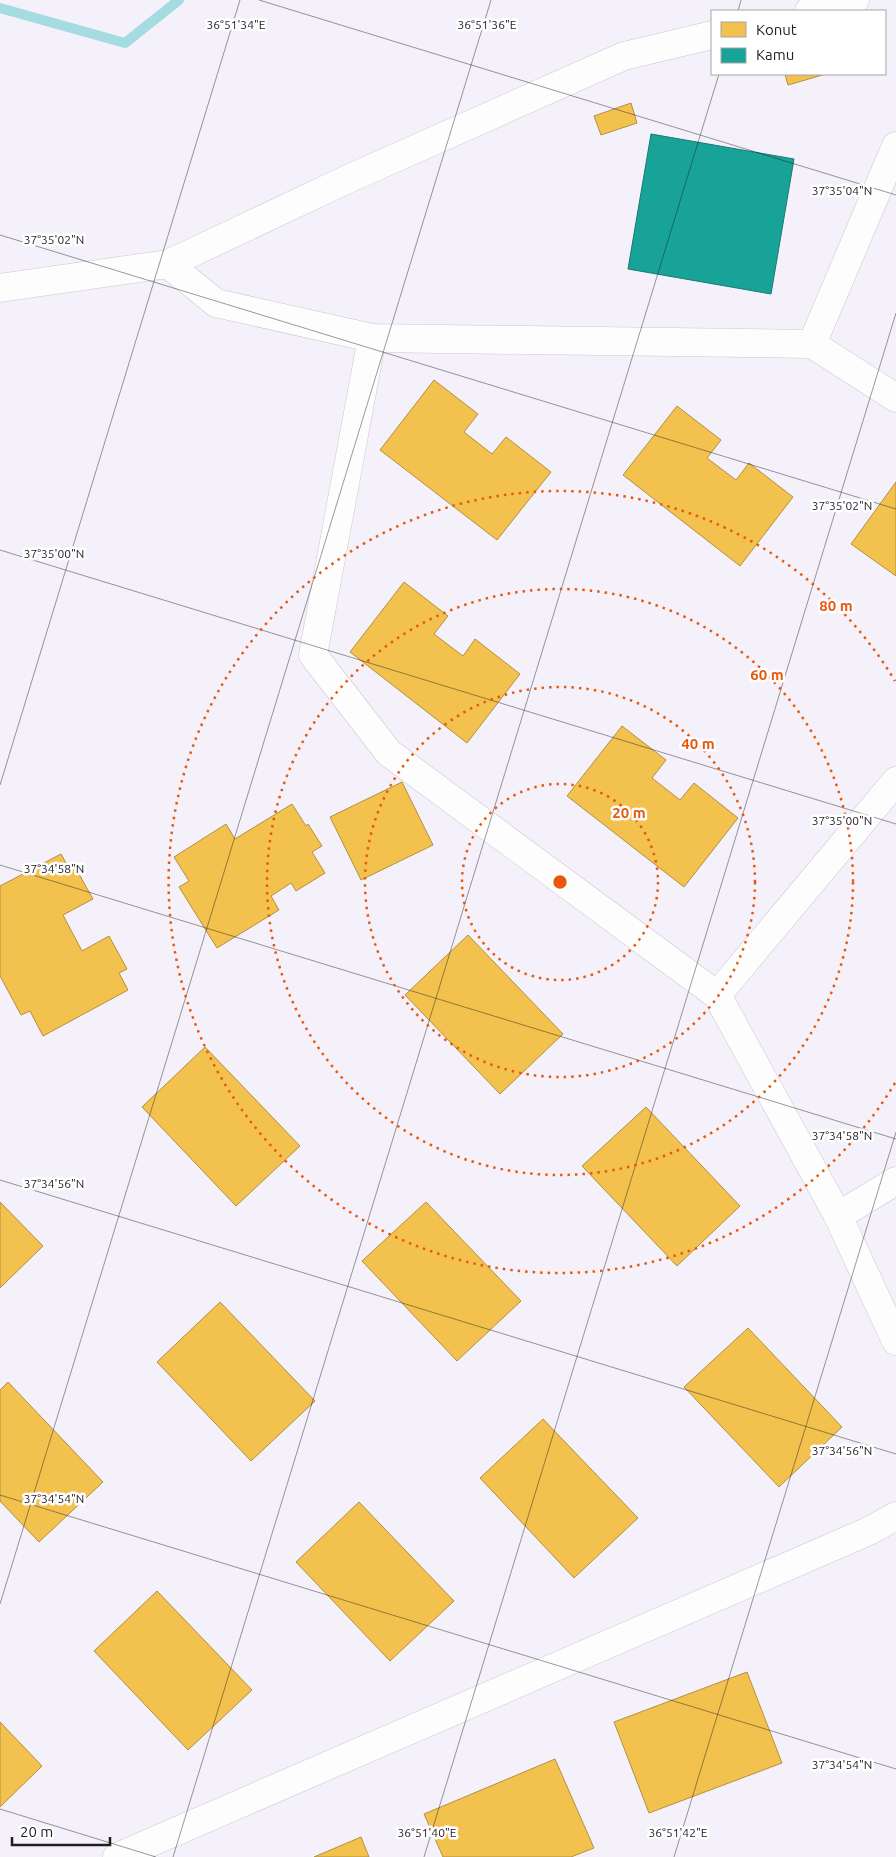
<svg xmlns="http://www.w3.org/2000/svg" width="896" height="1857" font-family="Ubuntu,sans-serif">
<rect width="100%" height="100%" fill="#f5f1fa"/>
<g fill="#f2c14e" stroke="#b39041">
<polygon points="785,74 826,74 788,85"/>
<polygon points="631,103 637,123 601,135 594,116"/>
<polygon points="434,380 478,414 464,432 492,454 506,437 551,472 497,540 380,450"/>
<polygon points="677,406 721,440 707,458 736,480 749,463 793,497 740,566 623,475"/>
<polygon points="896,482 896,576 851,544"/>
<polygon points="404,582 448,616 434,634 463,656 475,639 520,674 467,743 350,652"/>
<polygon points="622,726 666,760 652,778 680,800 694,783 738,818 684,887 567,796"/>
<polygon points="402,782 433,845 361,880 330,817"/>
<polygon points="292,804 306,826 308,824 322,846 312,852 325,873 296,891 291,883 271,896 279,910 217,948 179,887 189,881 174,857 226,824 235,839"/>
<polygon points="61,854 70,870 75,867 93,899 63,915 82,951 109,936 127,969 119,973 128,990 43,1036 30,1011 21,1015 0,976 0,886"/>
<polygon points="468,935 563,1034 500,1094 405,995"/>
<polygon points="205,1047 300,1146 236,1206 142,1107"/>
<polygon points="646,1107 740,1206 677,1266 582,1166"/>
<polygon points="0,1202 43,1246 0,1288"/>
<polygon points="426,1202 521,1301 457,1361 362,1261"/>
<polygon points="220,1302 315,1401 251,1461 157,1362"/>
<polygon points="748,1328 842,1427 779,1487 684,1387"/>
<polygon points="8,1382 103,1482 39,1542 0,1501 0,1390"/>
<polygon points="543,1419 638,1518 574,1578 480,1478"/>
<polygon points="359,1502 454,1601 390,1661 296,1562"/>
<polygon points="157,1591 252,1690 188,1750 94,1651"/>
<polygon points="747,1672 782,1763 649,1813 614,1722"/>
<polygon points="0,1722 42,1766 0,1807"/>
<polygon points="555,1759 594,1848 571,1857 443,1857 424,1814"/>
<polygon points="361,1837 369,1857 314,1857"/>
</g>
<polygon fill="#17a398" stroke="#197a75" points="651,134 794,159 771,294 628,269"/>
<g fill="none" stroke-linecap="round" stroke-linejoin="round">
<polyline stroke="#a5dce2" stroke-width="10" points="0,8 125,43 179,0"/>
<defs>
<g id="minor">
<polyline points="809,11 855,0"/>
<polyline points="168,264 216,303 372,338 812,344 896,398"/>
<polyline points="0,288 168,264 348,179 624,56 712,35"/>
<polyline points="372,338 313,655 389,753 717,995 838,1216 896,1341"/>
<polyline points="812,344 896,146"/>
<polyline points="717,995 896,781"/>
<polyline points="838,1216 896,1181"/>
<polyline points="117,1857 869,1531 896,1516"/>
</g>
</defs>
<use href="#minor" stroke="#cac7cf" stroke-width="29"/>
<use href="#minor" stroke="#fefdfe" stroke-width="28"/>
</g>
<path fill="none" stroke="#1f1c23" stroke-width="1" stroke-opacity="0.45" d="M259,0L896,195M738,11L741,0M0,235L896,509M0,550L896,824M0,785L240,0M0,865L896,1139M0,1180L896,1454M0,1495L896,1769M0,1604L491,0M0,1809L156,1857M173,1857L719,74M424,1857L896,313M674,1857L896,1132"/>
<g fill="none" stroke="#e8590c" stroke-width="2.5" stroke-dasharray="2.5 5">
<circle cx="560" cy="882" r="98"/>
<circle cx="560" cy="882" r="195"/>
<circle cx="560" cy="882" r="293"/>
<path d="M895 1083A391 391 0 1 1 895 681"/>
</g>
<g font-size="12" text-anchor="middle" fill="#1f1c23" stroke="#fff" stroke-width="5" stroke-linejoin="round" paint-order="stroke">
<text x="236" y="29">36°51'34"E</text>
<text x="487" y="29">36°51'36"E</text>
<text x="842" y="195">37°35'04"N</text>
<text x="54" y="244">37°35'02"N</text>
<text x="842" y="510">37°35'02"N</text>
<text x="54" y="558">37°35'00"N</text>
<text x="842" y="825">37°35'00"N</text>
<text x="54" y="873">37°34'58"N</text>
<text x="842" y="1140">37°34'58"N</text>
<text x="54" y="1188">37°34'56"N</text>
<text x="842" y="1455">37°34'56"N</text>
<text x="54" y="1503">37°34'54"N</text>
<text x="842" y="1769">37°34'54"N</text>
<text x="427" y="1837">36°51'40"E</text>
<text x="678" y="1837">36°51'42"E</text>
</g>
<circle cx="560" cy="882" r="8" fill="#e8590c" stroke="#fff" stroke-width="2.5"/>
<g font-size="15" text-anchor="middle" font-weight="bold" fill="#e8590c" stroke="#fff" stroke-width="5" stroke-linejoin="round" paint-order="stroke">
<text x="836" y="611">80 m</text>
<text x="767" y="680">60 m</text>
<text x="698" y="749">40 m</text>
<text x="629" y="818">20 m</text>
</g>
<rect x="711" y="10" width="175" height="65" fill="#ffffff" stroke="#a5a4a7"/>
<rect x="721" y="22" width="25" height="15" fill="#f2c14e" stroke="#a5a4a7"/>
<text x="756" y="35" font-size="15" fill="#1f1c23">Konut</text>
<rect x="721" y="48" width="25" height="15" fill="#17a398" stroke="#a5a4a7"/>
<text x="756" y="60" font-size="15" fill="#1f1c23">Kamu</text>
<path d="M12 1837v8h98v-8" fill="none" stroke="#1f1c23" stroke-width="2.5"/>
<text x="20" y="1837" font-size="15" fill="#1f1c23" stroke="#ffffff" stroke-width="4" paint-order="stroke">20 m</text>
</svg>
